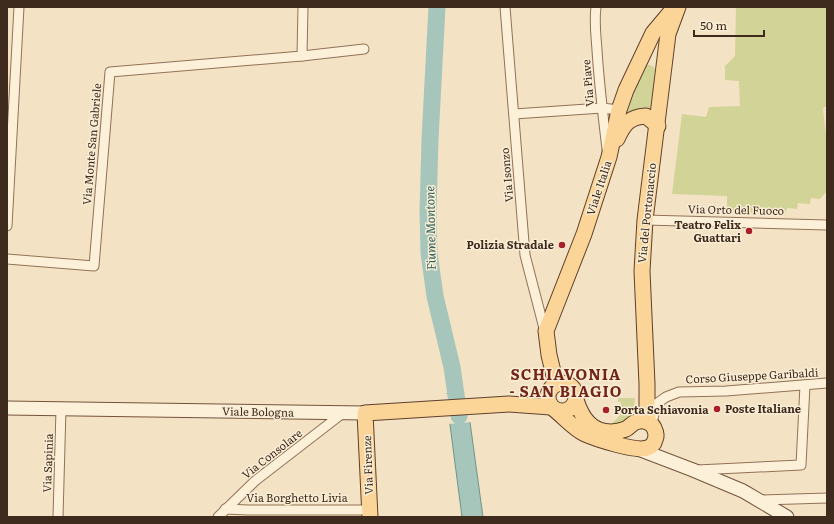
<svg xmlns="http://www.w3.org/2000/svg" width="834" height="524" font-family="Literata,serif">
<rect width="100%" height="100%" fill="#f4e2c4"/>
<g fill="#d1d496">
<polygon points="736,7 827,7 827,106 823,108 826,135 826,192 820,199 811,198 810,204 798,203 797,209 787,208 784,216 727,212 727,196 672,194 682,114 706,117 709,107 740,106 739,81 725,80 725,66 735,56"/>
<polygon points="645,65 650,65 654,67 655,71 651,115 623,122 635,83"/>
<path d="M618,398H635L634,413L622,423L607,426C619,419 621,416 621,402H618Z"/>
</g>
<polygon fill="#a6c6bb" stroke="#6c9689" points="466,393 483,517 462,517 446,394"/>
<polygon fill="#f4e2c4" points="468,392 472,422 448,424 445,394"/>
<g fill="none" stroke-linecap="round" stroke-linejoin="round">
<polyline stroke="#a6c6bb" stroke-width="17" points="437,7 430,139 428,212 429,253 435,296 452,367 459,416"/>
<defs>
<g id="street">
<polyline points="505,7 525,255 545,332"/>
<path d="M596,7C594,21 596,36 597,50C599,83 603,116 607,149"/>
<polyline points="302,56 364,49"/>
<polyline points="514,114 602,108 619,110"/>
<polyline points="645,220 827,225"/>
<polyline points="7,226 19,7"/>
<polyline points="7,259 94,266 110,72 302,56 303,7"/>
<polyline points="653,419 656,404 666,397 679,392 726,391 827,383"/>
<polyline points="697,470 801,465 805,385"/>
<polyline points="758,500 827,498"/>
<polyline points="225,509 248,510 369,510"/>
<polyline points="58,517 61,409"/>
<polyline points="218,517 255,481 343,413"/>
</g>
<g id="secondary">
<polyline points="7,408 365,413"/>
<polyline points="638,449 693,470 743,491 787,517"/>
</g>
<g id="primary">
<path d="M617,139C624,124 629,117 646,116L658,126"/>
<circle cx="562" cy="397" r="14"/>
<polyline points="556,384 549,355 546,331 584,234 609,157 619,110 626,90 653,33 674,8"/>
<path d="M554,409C564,417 574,429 585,434C596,439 637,452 647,448C651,447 654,444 655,440C657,436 656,432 654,428C651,422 643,419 636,422C632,423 630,427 626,429C621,431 617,432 611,432C591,432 582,418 576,400"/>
<polyline points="648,422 647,408 647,384 642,271 645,220 668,34 678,7"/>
<polyline points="370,517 365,413 509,404 551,407"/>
</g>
</defs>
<use href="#street" stroke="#917257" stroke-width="11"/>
<use href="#secondary" stroke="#73533b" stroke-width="15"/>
<use href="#primary" stroke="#5f402c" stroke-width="17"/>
<use href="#street" stroke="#fdf0d9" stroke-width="9"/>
<use href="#secondary" stroke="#fdf0d9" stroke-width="13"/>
<use href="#primary" stroke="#fbd598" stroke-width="15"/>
</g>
<g fill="#a81f2a" stroke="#faedd5" stroke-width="1.5">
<circle cx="749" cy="231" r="4"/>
<circle cx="562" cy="245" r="4"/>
<circle cx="717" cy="409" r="4"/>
<circle cx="606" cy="410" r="4"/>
</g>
<g text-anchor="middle" stroke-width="3" stroke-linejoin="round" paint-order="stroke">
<g font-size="11" fill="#3f2b1d" stroke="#faedd5">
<text transform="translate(588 83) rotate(-95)" y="4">Via Piave</text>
<text transform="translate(92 144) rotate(-85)" y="4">Via Monte San Gabriele</text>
<text transform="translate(507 175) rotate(-95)" y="4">Via Isonzo</text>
<text transform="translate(599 188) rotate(-72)" y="4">Viale Italia</text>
<text transform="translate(736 210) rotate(1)" y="4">Via Orto del Fuoco</text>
<text transform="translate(647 213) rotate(-84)" y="4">Via del Portonaccio</text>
<text transform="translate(752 376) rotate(-3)" y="4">Corso Giuseppe Garibaldi</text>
<text transform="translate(258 412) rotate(1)" y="4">Viale Bologna</text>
<text transform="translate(272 454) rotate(-38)" y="4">Via Consolare</text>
<text transform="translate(48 463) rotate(-88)" y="4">Via Sapinia</text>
<text transform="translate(368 465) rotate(-92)" y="4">Via Firenze</text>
<text x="297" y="502">Via Borghetto Livia</text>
</g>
<g font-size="11" font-weight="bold" fill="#3f2b1d" stroke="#faedd5" text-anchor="end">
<text x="741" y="229">Teatro Felix<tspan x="741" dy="13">Guattari</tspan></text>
<text x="554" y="249">Polizia Stradale</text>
<text x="725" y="413" text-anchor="start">Poste Italiane</text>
<text x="614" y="414" text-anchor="start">Porta Schiavonia</text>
</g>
<g font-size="12" font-style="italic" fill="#2b615a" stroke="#faedd5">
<text transform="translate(431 228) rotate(-91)" y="4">Fiume Montone</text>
</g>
<g font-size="15" font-weight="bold" letter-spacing="1" fill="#722417" stroke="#faedd5">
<text x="566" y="380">SCHIAVONIA<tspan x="566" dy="17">- SAN BIAGIO</tspan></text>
</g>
</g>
<rect width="834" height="524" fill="none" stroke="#3f2b1d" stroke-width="16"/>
<path d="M694 30v6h70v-6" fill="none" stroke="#3f2b1d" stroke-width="2"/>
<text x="700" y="30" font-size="12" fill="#3f2b1d" stroke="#faedd5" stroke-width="3" paint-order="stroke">50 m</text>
</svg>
